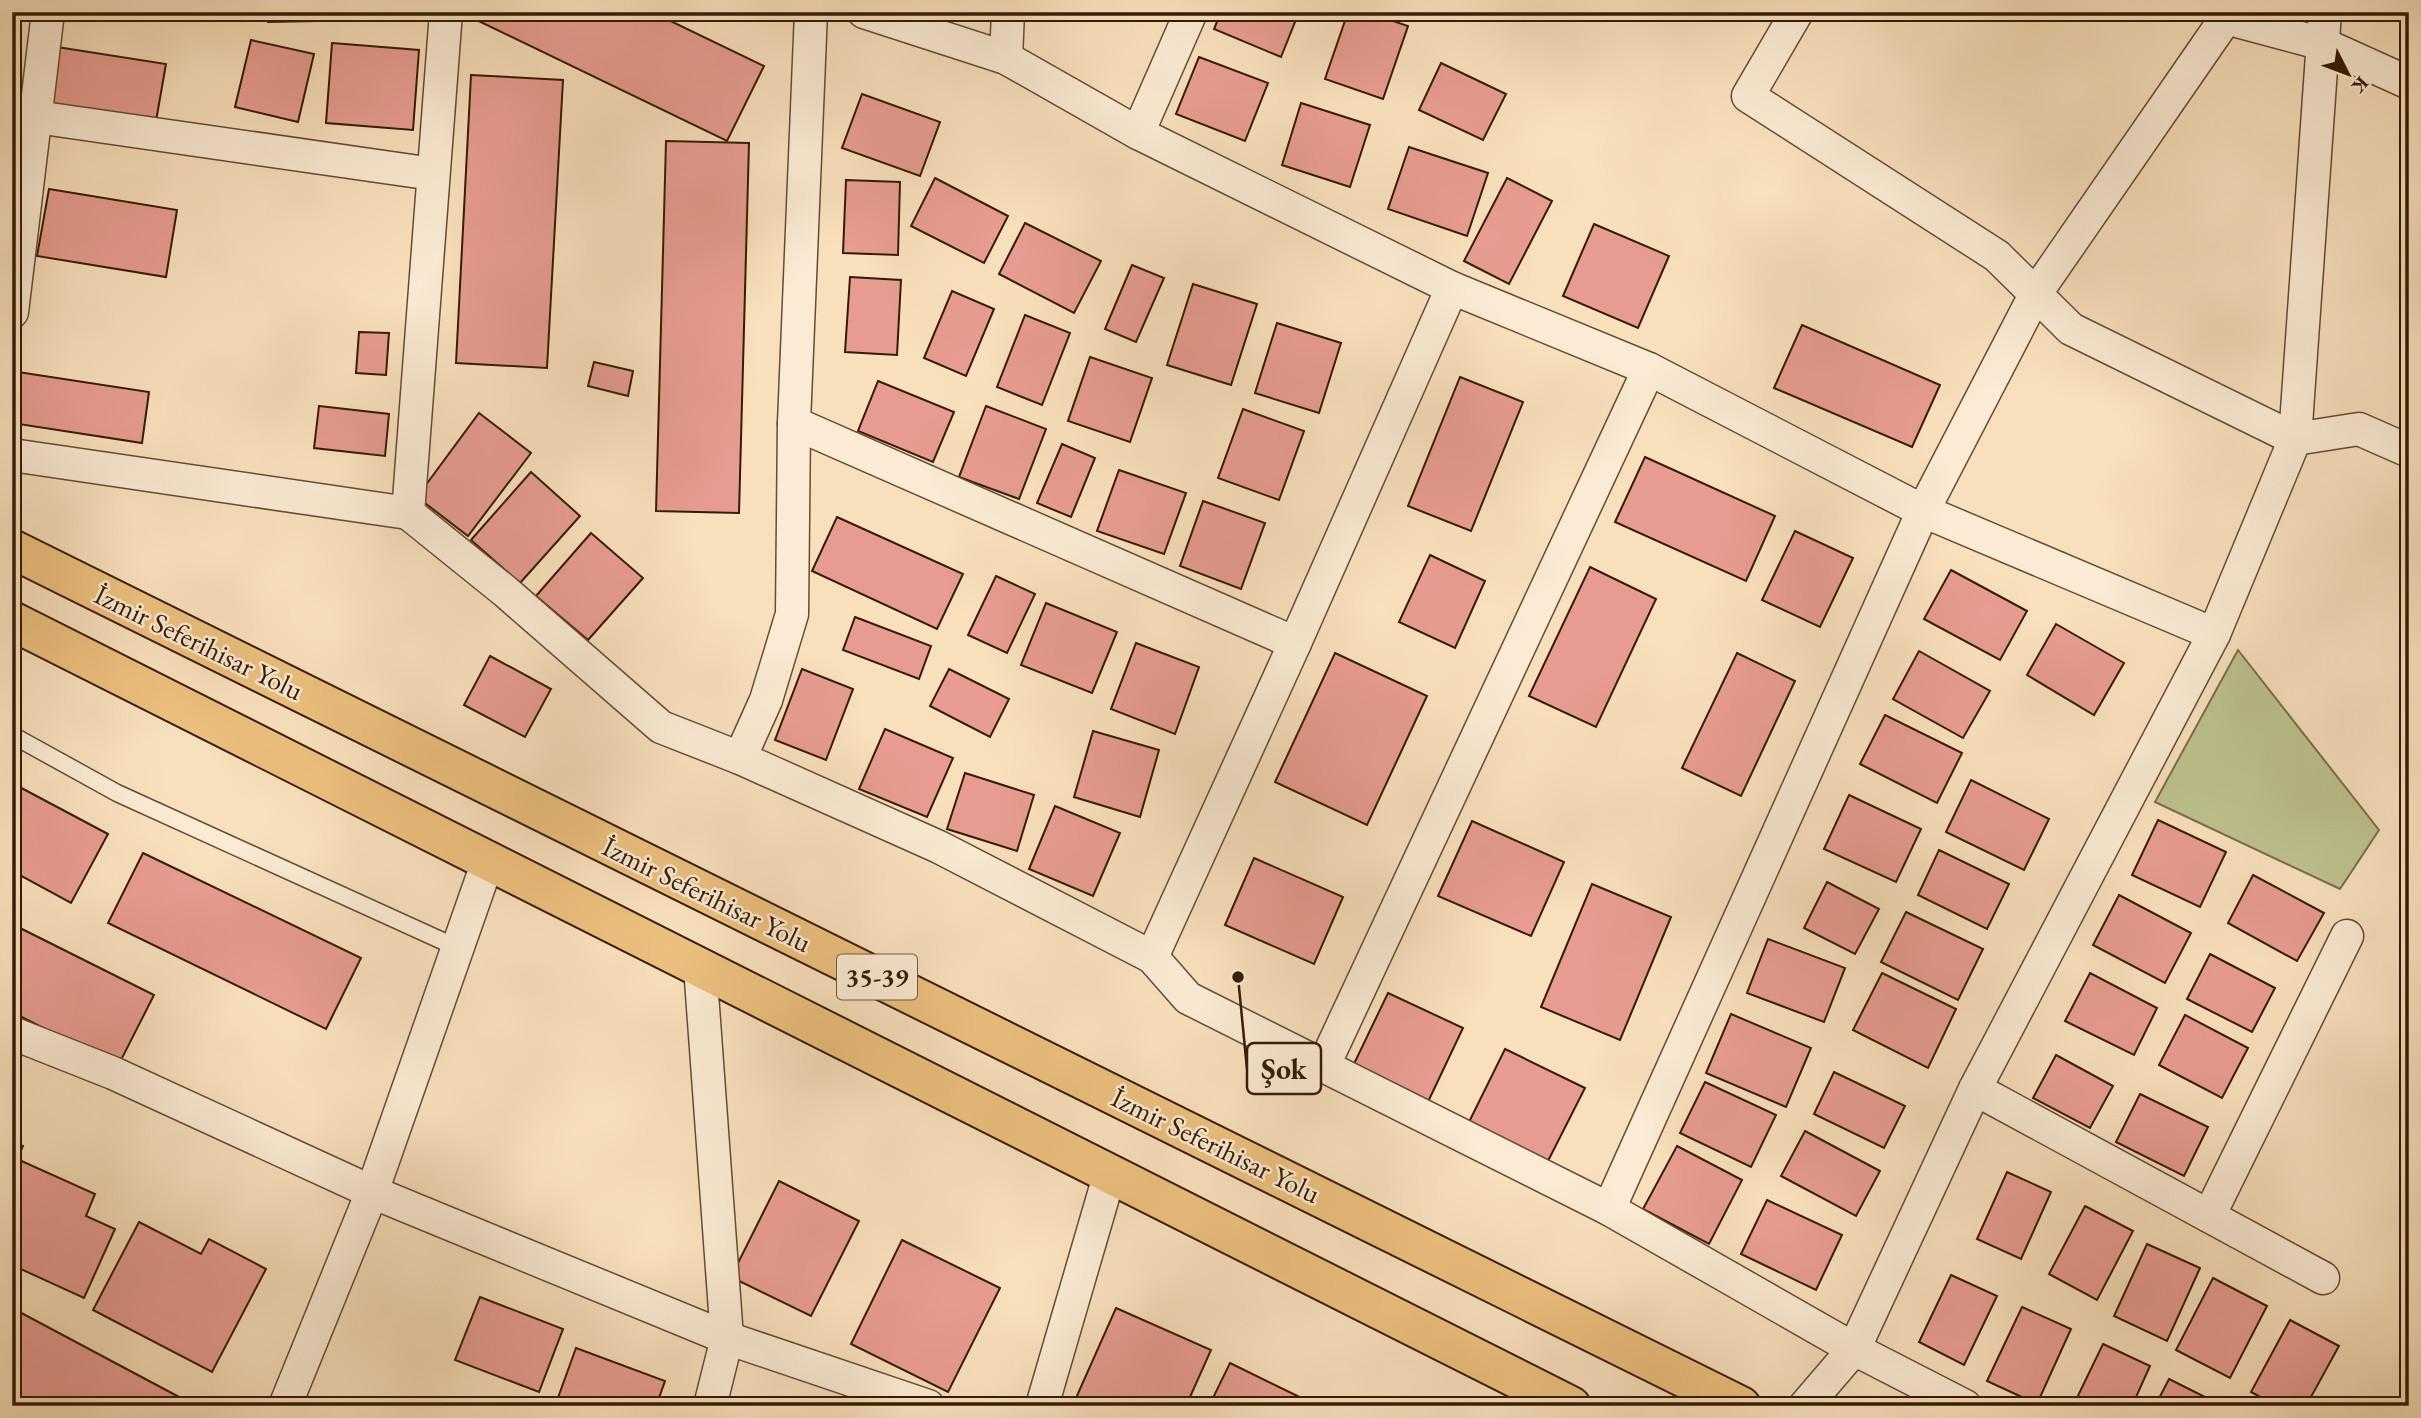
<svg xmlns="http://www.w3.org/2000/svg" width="2421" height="1418" font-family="'EB Garamond',serif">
<rect width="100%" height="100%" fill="#f9e0bd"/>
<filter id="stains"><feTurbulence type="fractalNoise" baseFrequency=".00286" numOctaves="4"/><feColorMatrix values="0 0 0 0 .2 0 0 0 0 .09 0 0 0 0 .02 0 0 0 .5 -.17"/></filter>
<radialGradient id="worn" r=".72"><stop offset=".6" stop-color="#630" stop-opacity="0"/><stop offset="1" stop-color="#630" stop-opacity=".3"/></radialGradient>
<polygon fill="#bec290" stroke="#796e4a" stroke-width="2" points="2238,650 2379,830 2340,889 2155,802"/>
<g fill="#e89c91" stroke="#341b04" stroke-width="2">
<polygon points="268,12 367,12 368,20 268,22"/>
<polygon points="460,12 652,12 764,66 727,141"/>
<polygon points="1221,12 1299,12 1281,57 1214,29"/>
<polygon points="1348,12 1367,12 1408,26 1383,99 1325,79"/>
<polygon points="251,40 314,54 298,122 235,107"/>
<polygon points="332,43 419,50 413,130 326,123"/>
<polygon points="57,47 166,64 156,121 48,104"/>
<polygon points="1199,57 1268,83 1245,141 1176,114"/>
<polygon points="1441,63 1506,94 1483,140 1419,110"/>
<polygon points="471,75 563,80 547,368 456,363"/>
<polygon points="862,94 940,122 920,176 842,148"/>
<polygon points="1301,103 1370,125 1350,187 1282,165"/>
<polygon points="666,141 749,143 739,513 656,511"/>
<polygon points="1409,147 1488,173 1467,236 1388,209"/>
<polygon points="935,178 1008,216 984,263 911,226"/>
<polygon points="1507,178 1552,201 1509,284 1464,261"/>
<polygon points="846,180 900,182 898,255 843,253"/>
<polygon points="49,189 177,210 166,277 37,256"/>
<polygon points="1025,223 1101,261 1074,313 999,274"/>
<polygon points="1594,224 1669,256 1638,328 1563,296"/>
<polygon points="1132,265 1164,278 1136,342 1105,329"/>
<polygon points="850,277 901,280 897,355 845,352"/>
<polygon points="1193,284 1257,304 1231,385 1167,365"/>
<polygon points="952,291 994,309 966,376 924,358"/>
<polygon points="1025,315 1070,333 1042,405 997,387"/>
<polygon points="1277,323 1341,343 1319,413 1255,393"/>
<polygon points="1802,325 1940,385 1912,447 1774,388"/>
<polygon points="359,332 389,333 386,375 356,373"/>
<polygon points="1090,357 1152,378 1130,442 1068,421"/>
<polygon points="594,362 633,371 628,396 588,386"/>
<polygon points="18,372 149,392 142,443 12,423 12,405"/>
<polygon points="1460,377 1523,402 1471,531 1408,506"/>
<polygon points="878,381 954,412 933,462 858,431"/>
<polygon points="319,406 389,414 385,456 314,448"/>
<polygon points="986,406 1046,429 1019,499 959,477"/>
<polygon points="1243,409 1304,431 1279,500 1218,478"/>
<polygon points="479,413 531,453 468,536 417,497"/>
<polygon points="1062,444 1095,458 1071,517 1037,503"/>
<polygon points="1645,457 1775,516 1746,581 1615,522"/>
<polygon points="1119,470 1186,493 1164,554 1097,531"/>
<polygon points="531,472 580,516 520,583 471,540"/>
<polygon points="1203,501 1265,523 1241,589 1180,566"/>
<polygon points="837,517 963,574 937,629 812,571"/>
<polygon points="1795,531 1853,558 1820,627 1762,600"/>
<polygon points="591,533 643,578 588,640 536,596"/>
<polygon points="1430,555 1485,581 1455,648 1399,622"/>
<polygon points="1590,567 1656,599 1596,727 1529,696"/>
<polygon points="1951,570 2027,611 2000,660 1924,619"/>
<polygon points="996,576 1035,594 1007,653 968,635"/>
<polygon points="1046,603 1117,632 1092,693 1021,665"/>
<polygon points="855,617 931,646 919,679 843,650"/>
<polygon points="2056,624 2124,663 2094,715 2027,675"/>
<polygon points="1136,643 1199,667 1175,734 1111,709"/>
<polygon points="1919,651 1990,691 1963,738 1893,699"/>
<polygon points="1335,653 1427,696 1367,825 1275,782"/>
<polygon points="1737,653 1795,681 1741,796 1682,768"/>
<polygon points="490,656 551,689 525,737 464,705"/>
<polygon points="802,669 853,689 826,760 775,740"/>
<polygon points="949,669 1009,699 990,737 930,706"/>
<polygon points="1885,715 1962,753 1937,803 1860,764"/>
<polygon points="885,729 953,758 927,817 859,789"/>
<polygon points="1093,731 1159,750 1140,817 1074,797"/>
<polygon points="965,773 1034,795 1017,851 947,829"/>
<polygon points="1971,780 2049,819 2024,870 1946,832"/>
<polygon points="12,783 108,834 71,903 12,871"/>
<polygon points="1849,795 1921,829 1896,882 1824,849"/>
<polygon points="1055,806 1120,833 1093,896 1029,869"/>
<polygon points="2158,820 2226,852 2200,907 2132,875"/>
<polygon points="1472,821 1564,862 1531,936 1438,896"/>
<polygon points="1939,850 2009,884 1987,929 1918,895"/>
<polygon points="143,853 361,958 326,1029 108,923"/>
<polygon points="1254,858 1343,897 1314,964 1225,925"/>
<polygon points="2253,875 2324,913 2297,961 2228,923"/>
<polygon points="1827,882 1879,909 1855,954 1804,928"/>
<polygon points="1592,884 1671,917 1620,1040 1541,1007"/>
<polygon points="2119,895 2191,933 2165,983 2093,945"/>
<polygon points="1906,912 1983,949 1958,1000 1881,962"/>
<polygon points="12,924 154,995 118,1066 12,1012"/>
<polygon points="1768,939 1845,968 1824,1022 1747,993"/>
<polygon points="2210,954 2275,988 2252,1032 2187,999"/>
<polygon points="1882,973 1956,1009 1928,1068 1853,1030"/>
<polygon points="2090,973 2157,1008 2134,1055 2065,1021"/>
<polygon points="1388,993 1463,1028 1427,1104 1352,1068"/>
<polygon points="1731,1014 1811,1048 1786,1107 1706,1073"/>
<polygon points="2185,1015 2248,1048 2222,1098 2159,1065"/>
<polygon points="1505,1049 1585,1088 1546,1165 1467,1126"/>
<polygon points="2056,1055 2113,1086 2090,1128 2033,1098"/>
<polygon points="1834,1072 1905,1106 1884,1148 1814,1114"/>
<polygon points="1705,1082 1776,1115 1751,1167 1680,1133"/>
<polygon points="2140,1094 2208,1127 2184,1176 2116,1142"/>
<polygon points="1805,1131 1880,1171 1856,1216 1781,1176"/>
<polygon points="12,1141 23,1146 17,1159 95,1194 86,1216 115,1229 84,1298 12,1265"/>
<polygon points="1677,1146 1742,1180 1709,1244 1643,1209"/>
<polygon points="2007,1172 2051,1192 2021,1259 1977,1239"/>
<polygon points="779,1181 859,1221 811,1316 731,1277"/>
<polygon points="1767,1200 1842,1235 1816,1290 1741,1254"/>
<polygon points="2085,1206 2133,1231 2097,1300 2049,1274"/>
<polygon points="139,1222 201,1254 209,1239 266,1269 212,1372 93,1310"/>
<polygon points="902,1240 1000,1288 948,1392 851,1344"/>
<polygon points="2147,1244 2200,1268 2167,1341 2114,1316"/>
<polygon points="1951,1275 1997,1296 1964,1365 1919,1342"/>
<polygon points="2213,1278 2267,1306 2230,1378 2176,1350"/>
<polygon points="480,1297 563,1329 539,1392 455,1360"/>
<polygon points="2022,1307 2071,1329 2037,1404 1987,1381"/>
<polygon points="12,1308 196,1406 12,1406"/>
<polygon points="1116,1308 1211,1350 1186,1406 1095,1406 1076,1398"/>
<polygon points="2290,1320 2339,1346 2306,1406 2277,1406 2251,1392"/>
<polygon points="2103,1344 2150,1366 2132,1406 2073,1406"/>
<polygon points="576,1348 665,1381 656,1406 555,1406"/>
<polygon points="1230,1363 1318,1406 1209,1406"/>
<polygon points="2169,1379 2221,1405 2220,1406 2155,1406"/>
</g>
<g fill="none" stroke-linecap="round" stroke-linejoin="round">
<defs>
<polyline id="service" points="12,735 117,793 458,948"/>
<g id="minor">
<polyline points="864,12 1006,58 1138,133 1452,288 1649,369 1923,511 2214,634 1975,1089 1854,1349 1805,1406"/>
<polyline points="1797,12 1748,96 1997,256 2071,329 2295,439 2359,429 2409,451"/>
<polyline points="1006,58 1008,12"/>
<polyline points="36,117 433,174"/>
<polyline points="1138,133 1191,12"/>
<polyline points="12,312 48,12"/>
<polyline points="794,423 1295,643 1452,288"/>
<polyline points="12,455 408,513 506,592 661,727 740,758 939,847 1152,957 1188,998 1609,1209 1854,1349 1965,1406"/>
<polyline points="408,513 446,12"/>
<polyline points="2214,634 2295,439 2325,12"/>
<polyline points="740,758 766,700 792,614 794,423 811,12"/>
<polyline points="1152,957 1295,643"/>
<polyline points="700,966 727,1338 710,1406"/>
<polyline points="12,1033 113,1073 372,1192 727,1338 928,1406"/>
<polyline points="1323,1067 1649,369"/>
<polyline points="1975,1089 2323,1278"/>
<polyline points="1609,1209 1923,511 2036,293 2226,18 2323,44 2409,83"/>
<polyline points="2209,1216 2347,936"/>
<polyline points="285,1406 372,1192 488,861"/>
<polyline points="1042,1406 1110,1173"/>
</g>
<g id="primary">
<polyline points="12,549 1741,1406"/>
<polyline points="12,621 1571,1406"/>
</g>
</defs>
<use href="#service" stroke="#654c32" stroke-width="19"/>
<use href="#minor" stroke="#654c32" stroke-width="35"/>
<use href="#primary" stroke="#341b04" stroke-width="42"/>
<use href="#service" stroke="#fbebd4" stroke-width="16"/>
<use href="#minor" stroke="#fbebd4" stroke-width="32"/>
<use href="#primary" stroke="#ecc07e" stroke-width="38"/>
</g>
<g text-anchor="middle" stroke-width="5" stroke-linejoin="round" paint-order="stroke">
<rect fill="#fbebd4" stroke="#705942" stroke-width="2" x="837" y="954.5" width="80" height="45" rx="5"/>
<g font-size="26" font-weight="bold" fill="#341b04">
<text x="877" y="986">35-39</text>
</g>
<g font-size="28" fill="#341b04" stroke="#fbebd4">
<text transform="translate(199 642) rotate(26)" y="10">İzmir Seferihisar Yolu</text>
<text transform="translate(707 894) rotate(26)" y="10">İzmir Seferihisar Yolu</text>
<text transform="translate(1216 1145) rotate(26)" y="10">İzmir Seferihisar Yolu</text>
</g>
</g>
<path fill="none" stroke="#341b04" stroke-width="2.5" d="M1238 977L1247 1069"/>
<circle fill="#341b04" stroke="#fbebd4" stroke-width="2.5" cx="1238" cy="977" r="7"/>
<rect fill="#fbebd4" stroke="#341b04" stroke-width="2.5" x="1247" y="1043" width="74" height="51" rx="7"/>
<g font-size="30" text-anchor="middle" font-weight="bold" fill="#341b04">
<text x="1284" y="1079">Şok</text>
</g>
<rect width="2421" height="1418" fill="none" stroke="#f9e0bd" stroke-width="42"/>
<rect x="14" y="14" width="2393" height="1390" fill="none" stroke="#341b04" stroke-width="3.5"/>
<rect x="21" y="21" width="2379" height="1376" fill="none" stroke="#341b04" stroke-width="2"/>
<g transform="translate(2348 74) rotate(132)" stroke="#fbebd4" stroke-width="5" paint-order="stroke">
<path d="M0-5L12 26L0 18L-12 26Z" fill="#341b04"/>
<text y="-10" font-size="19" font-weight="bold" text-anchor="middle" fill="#341b04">K</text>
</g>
<rect width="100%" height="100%" filter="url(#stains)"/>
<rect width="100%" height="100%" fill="url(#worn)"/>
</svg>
